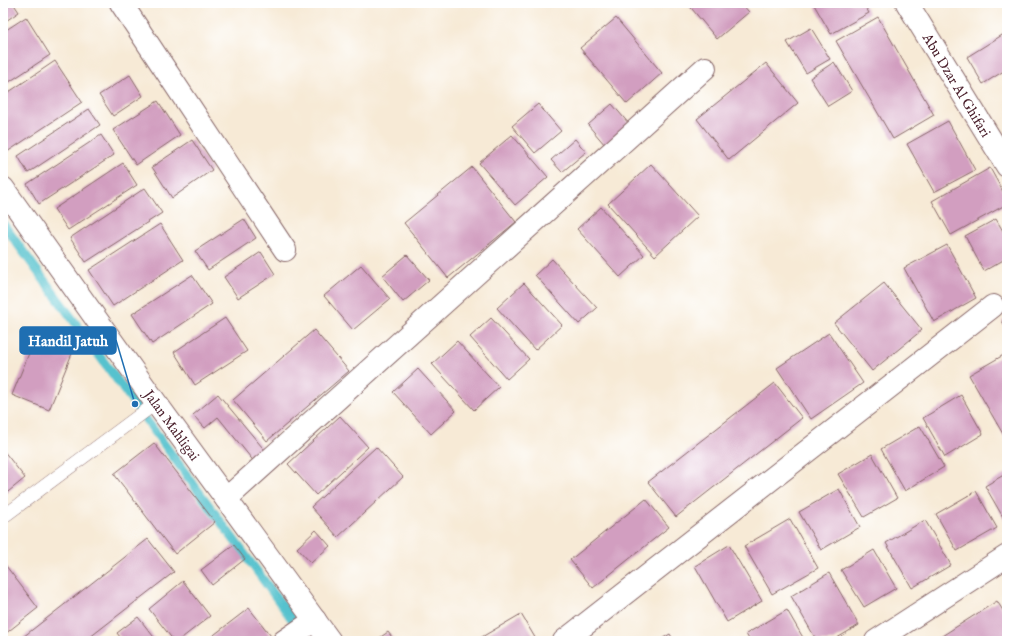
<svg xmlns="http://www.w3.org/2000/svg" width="1010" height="644" font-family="'IM FELL English',serif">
<rect width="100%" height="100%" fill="#fff"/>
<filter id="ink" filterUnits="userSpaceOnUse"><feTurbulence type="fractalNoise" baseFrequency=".025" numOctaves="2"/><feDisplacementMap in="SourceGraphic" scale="8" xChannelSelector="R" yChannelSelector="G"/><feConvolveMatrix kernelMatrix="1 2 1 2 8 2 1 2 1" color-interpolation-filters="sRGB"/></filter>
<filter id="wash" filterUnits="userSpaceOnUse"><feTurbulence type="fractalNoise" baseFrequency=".012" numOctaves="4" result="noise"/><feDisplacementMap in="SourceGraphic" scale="16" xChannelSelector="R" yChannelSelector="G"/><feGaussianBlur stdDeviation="0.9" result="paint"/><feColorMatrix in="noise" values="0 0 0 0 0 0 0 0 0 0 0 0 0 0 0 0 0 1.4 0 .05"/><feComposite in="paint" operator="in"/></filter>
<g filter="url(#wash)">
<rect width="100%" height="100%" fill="#f7ead6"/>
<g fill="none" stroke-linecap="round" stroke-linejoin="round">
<polyline stroke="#56c2ce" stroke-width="9" points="3,224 308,641"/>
</g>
<g id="blocks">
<g fill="#d29ec0">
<polygon points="3,3 13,3 19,12 3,23"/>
<polygon points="687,3 741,3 749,12 717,39"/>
<polygon points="758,3 766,3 761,7"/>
<polygon points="813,3 863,3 869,13 831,34"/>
<polygon points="26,17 50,55 3,86 3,32"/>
<polygon points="878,17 934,115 893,139 836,41"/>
<polygon points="616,18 662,73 627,104 580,48"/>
<polygon points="811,28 830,59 806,73 787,42"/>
<polygon points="1007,32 1007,69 983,84 967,57"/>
<polygon points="55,61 82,102 7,152 3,145 3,96"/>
<polygon points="834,62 852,91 828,106 810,78"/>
<polygon points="766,63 798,103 729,160 697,119"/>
<polygon points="130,75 143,96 113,116 99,95"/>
<polygon points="158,101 180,135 136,165 113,130"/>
<polygon points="538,104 561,131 535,153 512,126"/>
<polygon points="612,104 630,125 605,145 588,125"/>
<polygon points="89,109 100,125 28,173 18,156"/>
<polygon points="948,121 975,170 934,192 907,144"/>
<polygon points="101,135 114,155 39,204 27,184"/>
<polygon points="512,135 548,177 515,205 479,163"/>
<polygon points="575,139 586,152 562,172 551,160"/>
<polygon points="192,140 212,170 172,198 152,167"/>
<polygon points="123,163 137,185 68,230 54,209"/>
<polygon points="651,164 698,216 655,256 608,204"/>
<polygon points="472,167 516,222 448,278 404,223"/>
<polygon points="990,168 1007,199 1007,204 951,235 932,201"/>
<polygon points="145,188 162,213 86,262 70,238"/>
<polygon points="601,207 644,255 620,277 577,229"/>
<polygon points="244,219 256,238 208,270 195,251"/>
<polygon points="996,219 1007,238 1007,258 984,271 965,236"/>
<polygon points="160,224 183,260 113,306 89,270"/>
<polygon points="947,245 976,298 934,322 904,268"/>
<polygon points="261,252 275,274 238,298 224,277"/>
<polygon points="407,255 429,280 403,302 382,276"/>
<polygon points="552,259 597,308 579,324 535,275"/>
<polygon points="361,265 390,299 353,330 324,296"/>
<polygon points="192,275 212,304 152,344 132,314"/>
<polygon points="524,283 562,325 535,350 497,308"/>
<polygon points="884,283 922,330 872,371 834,323"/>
<polygon points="225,318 247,351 195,385 174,352"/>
<polygon points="491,318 529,359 507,379 470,337"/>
<polygon points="1007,318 1007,329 1002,321"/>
<polygon points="314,330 349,371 267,441 233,400"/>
<polygon points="829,333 863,383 811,419 777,368"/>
<polygon points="36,336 73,351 49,410 12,395"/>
<polygon points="457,341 499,387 474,410 432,364"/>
<polygon points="1007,353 1007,441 969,375"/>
<polygon points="418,369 456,411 431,434 393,392"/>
<polygon points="775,383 802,418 676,517 648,482"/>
<polygon points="218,394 267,453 255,463 218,417 205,428 193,415"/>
<polygon points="961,395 983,434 945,457 923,418"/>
<polygon points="340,416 368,447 316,495 288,464"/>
<polygon points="920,426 944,467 905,491 881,449"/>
<polygon points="154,443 215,522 175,554 114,474"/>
<polygon points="376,447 403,477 338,537 311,507"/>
<polygon points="3,450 25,478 3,496"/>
<polygon points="872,454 897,498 864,517 838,474"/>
<polygon points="1007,473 1007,524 985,486"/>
<polygon points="839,489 860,527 821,550 799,512"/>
<polygon points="976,491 997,528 957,551 936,514"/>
<polygon points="646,499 669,527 593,588 570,560"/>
<polygon points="790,519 818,568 772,594 744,546"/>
<polygon points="925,520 951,565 912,588 886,543"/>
<polygon points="316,530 330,546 311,563 297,548"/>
<polygon points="148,539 174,572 85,641 26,641 23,637"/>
<polygon points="234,545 245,559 212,585 201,570"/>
<polygon points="729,545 762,601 727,622 695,566"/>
<polygon points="874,550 896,588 864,607 841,570"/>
<polygon points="3,562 38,608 5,634 3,632"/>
<polygon points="829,573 859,625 832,641 817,641 791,596"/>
<polygon points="183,581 210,616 178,641 174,641 149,609"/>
<polygon points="997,601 1007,617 1007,641 934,641"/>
<polygon points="249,608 274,640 272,641 206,641"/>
<polygon points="787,610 805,641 750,641 746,634"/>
<polygon points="521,614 537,641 475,641"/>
<polygon points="138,617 157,641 123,641 117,633"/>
<polygon points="388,632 395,641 375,641"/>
<polygon points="670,634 674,641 658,641"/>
</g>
</g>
</g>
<g filter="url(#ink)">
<use href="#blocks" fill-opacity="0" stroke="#876667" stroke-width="1"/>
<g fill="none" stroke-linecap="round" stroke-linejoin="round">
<defs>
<polyline id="service" points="3,517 156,403"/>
<g id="minor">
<polyline points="121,3 285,250"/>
<polyline points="907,3 1007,166"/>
<polyline points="3,188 156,403 330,641"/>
<polyline points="226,499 705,68"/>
<polyline points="284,641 315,620"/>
<polyline points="564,641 993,306"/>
<polyline points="876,641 1007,556"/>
</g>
</defs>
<use href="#service" stroke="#876667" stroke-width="14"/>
<use href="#minor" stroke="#876667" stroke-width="24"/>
<use href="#service" stroke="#fff" stroke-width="13"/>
<use href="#minor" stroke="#fff" stroke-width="22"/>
</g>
</g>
<g text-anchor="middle" stroke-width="3" stroke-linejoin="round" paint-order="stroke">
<g font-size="14" fill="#4a1f2b" stroke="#fff">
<text transform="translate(957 85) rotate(59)" y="5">Abu Dzar Al Ghifari</text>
<text transform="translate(172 425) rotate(54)" y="5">Jalan Mahligai</text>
</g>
</g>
<path fill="none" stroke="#1f6fb2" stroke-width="1.5" d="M135 404L116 340"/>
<circle fill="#1f6fb2" stroke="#fff" stroke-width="1.5" cx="135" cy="404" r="4"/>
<rect fill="#1f6fb2" stroke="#1f6fb2" stroke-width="1.5" x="20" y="327" width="96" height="27" rx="4"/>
<g font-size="15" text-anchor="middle" font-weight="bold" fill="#fff">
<text x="68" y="346">Handil Jatuh</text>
</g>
<rect width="1010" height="644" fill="none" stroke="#fff" stroke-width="16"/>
</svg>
